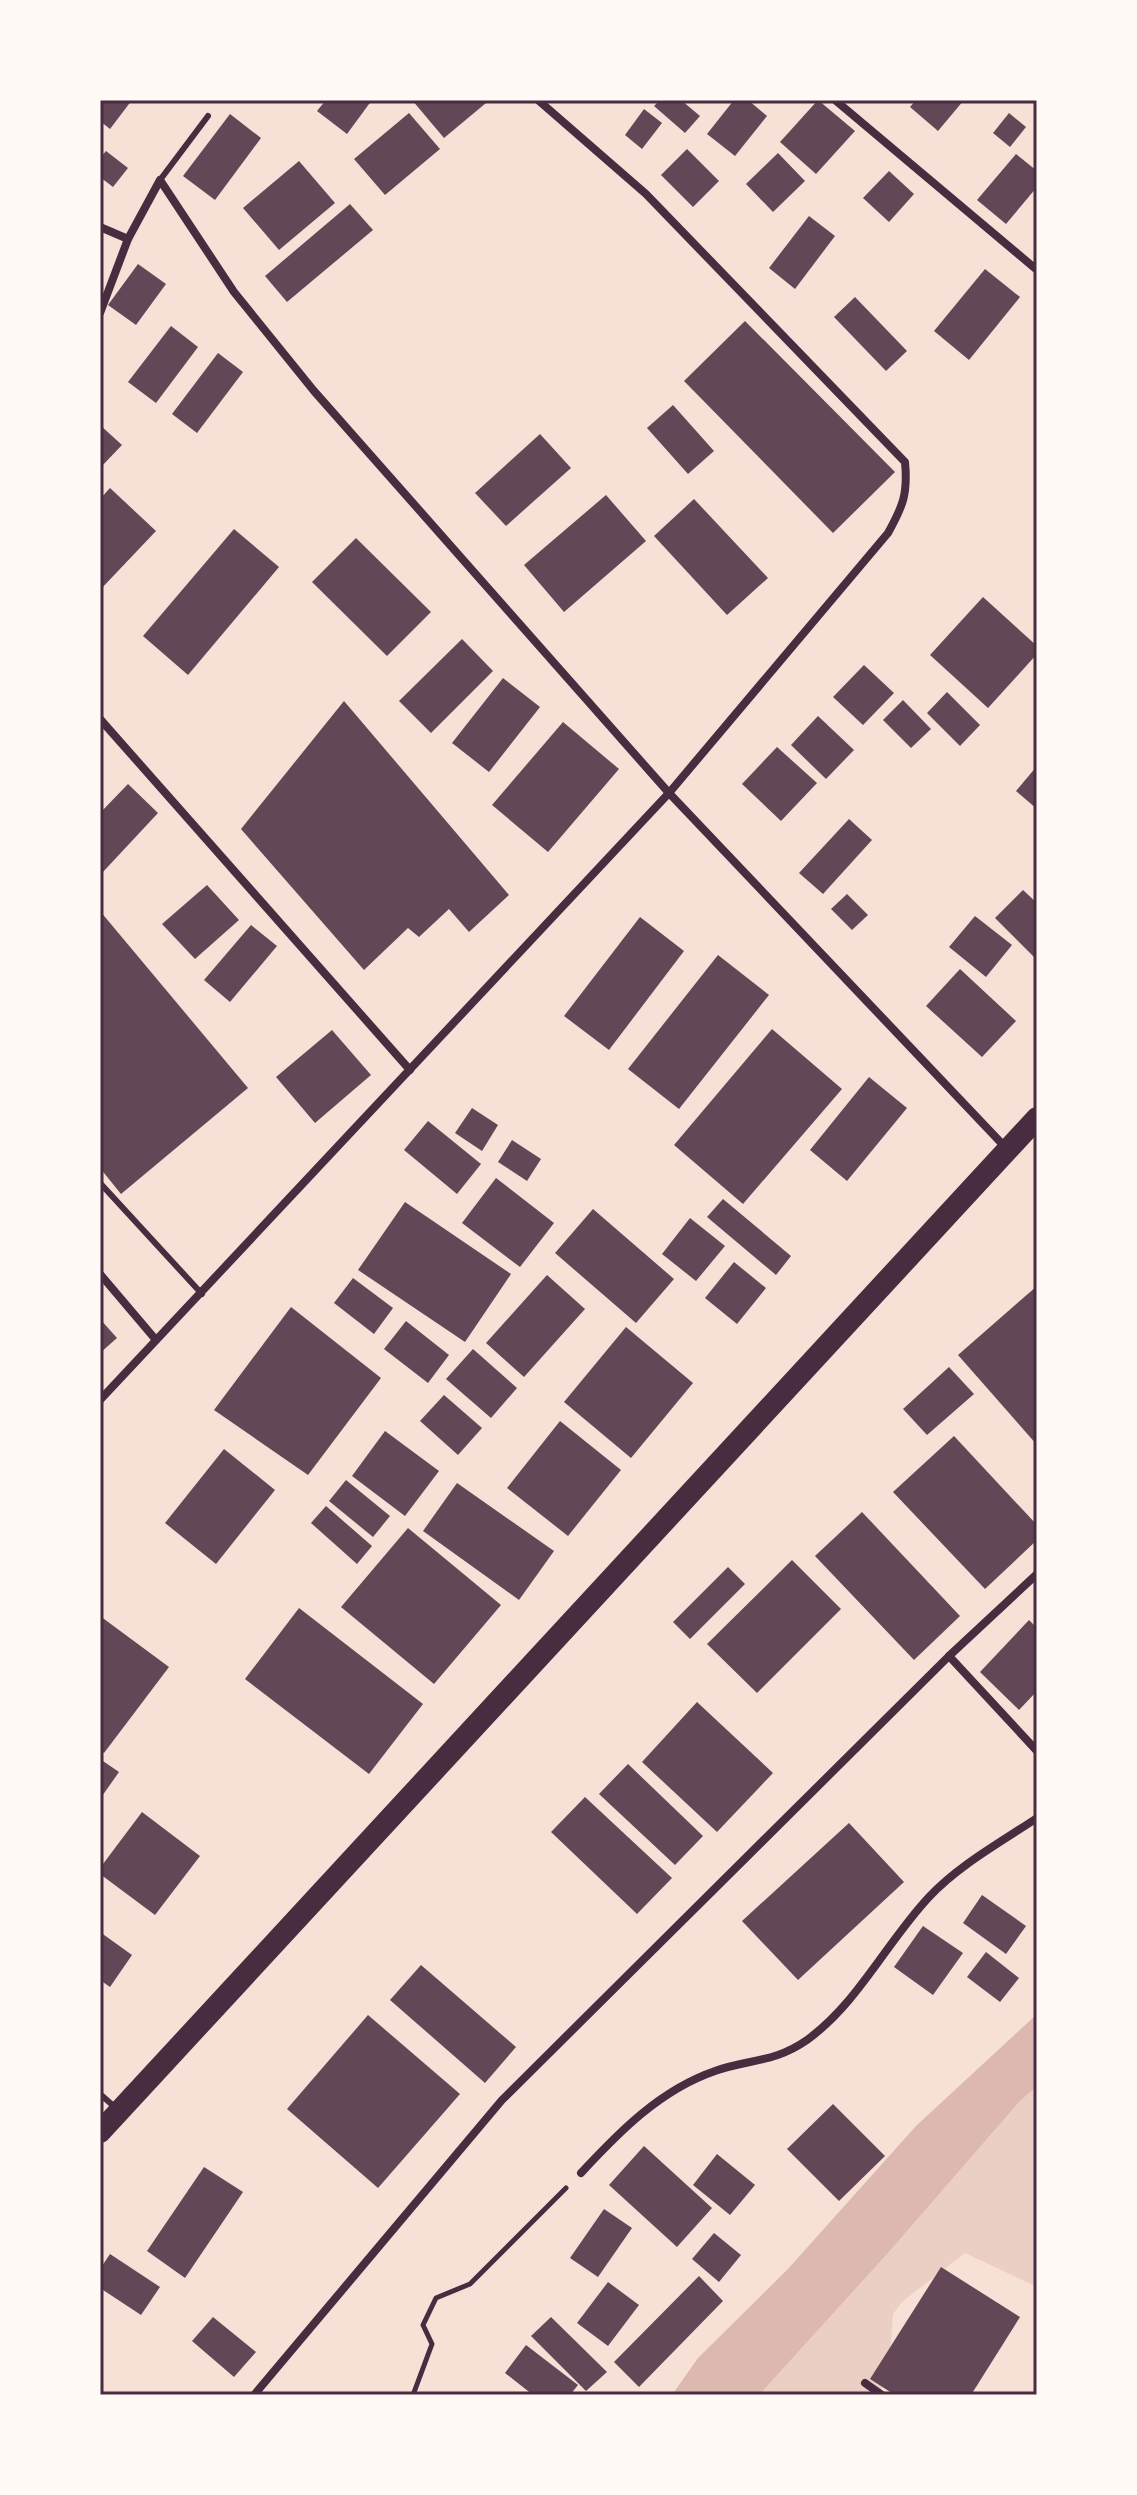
<svg xmlns="http://www.w3.org/2000/svg" width="1137" height="2495" font-family="Manrope,sans-serif">
<rect width="100%" height="100%" fill="#f7e1d7"/>
<polygon fill="#ebcfc5" points="1037,2086 1037,2287 965,2253 903,2301 893,2314 888,2379 878,2395 759,2395 888,2253 1019,2102"/>
<polygon fill="#dcb8b0" points="1037,2014 1037,2086 1019,2102 888,2253 759,2395 672,2395 698,2358 787,2270 916,2126"/>
<g fill="#644757">
<polygon points="100,100 132,100 110,129 100,121"/>
<polygon points="326,100 372,100 347,134 317,111"/>
<polygon points="412,100 484,100 486,103 444,138"/>
<polygon points="660,100 681,100 700,116 685,133 654,106"/>
<polygon points="734,100 748,100 767,116 735,156 707,134"/>
<polygon points="818,100 855,131 816,174 780,142"/>
<polygon points="916,100 964,100 938,131 910,107"/>
<polygon points="644,109 662,123 642,149 625,135"/>
<polygon points="409,113 440,149 385,195 354,159"/>
<polygon points="1009,113 1026,127 1010,147 993,133"/>
<polygon points="230,114 261,138 215,200 183,176"/>
<polygon points="687,149 719,181 693,207 661,175"/>
<polygon points="106,151 128,168 113,187 100,177 100,158"/>
<polygon points="778,153 805,181 773,212 746,184"/>
<polygon points="1016,154 1037,171 1037,187 1006,224 977,200"/>
<polygon points="299,161 335,203 279,250 243,208"/>
<polygon points="889,171 914,194 889,222 863,198"/>
<polygon points="350,204 373,230 287,302 265,276"/>
<polygon points="809,216 835,236 795,289 769,268"/>
<polygon points="138,264 166,284 136,325 108,305"/>
<polygon points="985,269 1020,297 969,360 934,331"/>
<polygon points="855,297 907,351 886,371 834,317"/>
<polygon points="745,321 895,472 833,533 684,381"/>
<polygon points="171,326 198,347 156,403 128,382"/>
<polygon points="218,353 243,372 197,433 172,414"/>
<polygon points="673,405 714,451 688,474 647,428"/>
<polygon points="100,425 122,445 100,468"/>
<polygon points="540,434 571,468 506,526 475,493"/>
<polygon points="110,488 156,531 100,590 100,499"/>
<polygon points="606,495 646,541 564,612 524,565"/>
<polygon points="694,499 768,578 727,615 654,536"/>
<polygon points="234,529 279,567 188,675 143,636"/>
<polygon points="356,538 431,612 387,656 312,582"/>
<polygon points="983,597 1037,646 1037,654 988,708 930,655"/>
<polygon points="462,639 493,671 431,733 399,701"/>
<polygon points="864,665 894,693 863,725 833,697"/>
<polygon points="503,678 540,707 489,772 452,743"/>
<polygon points="947,692 980,725 960,746 927,713"/>
<polygon points="903,700 931,729 911,748 883,720"/>
<polygon points="344,701 509,895 469,932 449,909 419,937 408,928 364,970 241,829"/>
<polygon points="818,716 854,750 826,779 791,745"/>
<polygon points="563,722 619,769 548,852 492,805"/>
<polygon points="777,747 817,783 781,821 742,784"/>
<polygon points="1037,766 1037,809 1016,791"/>
<polygon points="128,784 158,813 102,873 100,813"/>
<polygon points="849,819 872,840 823,894 799,873"/>
<polygon points="207,885 239,920 195,959 162,924"/>
<polygon points="1023,890 1037,903 1037,960 995,918"/>
<polygon points="847,894 868,915 852,930 831,909"/>
<polygon points="100,911 248,1088 121,1194 100,1168"/>
<polygon points="975,916 1012,945 986,977 949,947"/>
<polygon points="640,917 684,951 609,1050 564,1016"/>
<polygon points="251,925 277,946 230,1002 204,980"/>
<polygon points="718,955 769,995 679,1109 628,1069"/>
<polygon points="960,969 1016,1021 982,1057 926,1006"/>
<polygon points="772,1029 842,1089 743,1204 674,1145"/>
<polygon points="332,1030 371,1075 315,1123 276,1077"/>
<polygon points="869,1077 907,1108 847,1181 810,1150"/>
<polygon points="472,1108 498,1125 482,1151 455,1133"/>
<polygon points="428,1121 481,1164 457,1194 404,1150"/>
<polygon points="512,1140 541,1159 527,1181 498,1162"/>
<polygon points="496,1178 554,1223 520,1267 462,1223"/>
<polygon points="723,1199 791,1256 776,1275 707,1217"/>
<polygon points="405,1202 511,1274 465,1342 358,1270"/>
<polygon points="593,1209 674,1279 636,1323 555,1253"/>
<polygon points="690,1218 725,1246 696,1281 662,1254"/>
<polygon points="734,1262 766,1288 737,1324 705,1298"/>
<polygon points="547,1275 585,1309 524,1377 486,1343"/>
<polygon points="353,1278 393,1308 374,1334 334,1303"/>
<polygon points="1037,1286 1037,1445 958,1355"/>
<polygon points="291,1307 381,1378 308,1475 214,1410"/>
<polygon points="100,1319 117,1338 100,1353"/>
<polygon points="406,1321 449,1355 428,1383 384,1349"/>
<polygon points="626,1327 693,1383 631,1458 564,1402"/>
<polygon points="473,1349 517,1388 491,1418 446,1379"/>
<polygon points="949,1367 974,1394 927,1435 903,1409"/>
<polygon points="444,1395 482,1428 458,1455 420,1421"/>
<polygon points="560,1421 621,1470 568,1536 507,1488"/>
<polygon points="385,1431 439,1471 405,1516 352,1476"/>
<polygon points="954,1436 1037,1525 1037,1540 985,1589 893,1492"/>
<polygon points="224,1449 275,1490 216,1564 165,1523"/>
<polygon points="346,1480 390,1516 373,1537 329,1501"/>
<polygon points="457,1483 554,1551 519,1600 423,1531"/>
<polygon points="326,1506 372,1546 357,1564 311,1523"/>
<polygon points="862,1512 960,1616 914,1660 815,1556"/>
<polygon points="408,1528 501,1605 434,1684 341,1607"/>
<polygon points="792,1560 841,1609 757,1693 707,1644"/>
<polygon points="728,1567 745,1584 690,1639 673,1622"/>
<polygon points="299,1608 423,1704 369,1774 245,1679"/>
<polygon points="100,1616 169,1667 104,1753 100,1750"/>
<polygon points="1029,1620 1037,1628 1037,1691 1019,1710 980,1672"/>
<polygon points="697,1702 773,1773 717,1832 642,1762"/>
<polygon points="100,1759 119,1772 100,1799"/>
<polygon points="628,1764 703,1836 675,1865 599,1794"/>
<polygon points="585,1797 672,1878 637,1914 551,1832"/>
<polygon points="142,1812 200,1856 155,1915 100,1874 100,1868"/>
<polygon points="849,1823 904,1882 798,1980 742,1921"/>
<polygon points="982,1895 1026,1926 1006,1954 963,1923"/>
<polygon points="923,1926 963,1953 933,1995 894,1967"/>
<polygon points="100,1932 132,1955 110,1987 100,1980"/>
<polygon points="986,1952 1019,1978 1000,2002 967,1977"/>
<polygon points="421,1965 516,2047 485,2083 390,2000"/>
<polygon points="368,2015 460,2094 378,2188 287,2109"/>
<polygon points="833,2104 885,2156 839,2201 787,2149"/>
<polygon points="644,2146 712,2208 677,2247 609,2185"/>
<polygon points="717,2154 755,2185 730,2215 693,2185"/>
<polygon points="204,2167 243,2192 185,2278 147,2251"/>
<polygon points="604,2209 632,2228 598,2277 570,2258"/>
<polygon points="714,2233 741,2255 719,2282 692,2259"/>
<polygon points="110,2254 160,2287 141,2315 100,2288 100,2269"/>
<polygon points="941,2267 1020,2317 971,2395 895,2395 870,2379"/>
<polygon points="699,2276 723,2301 639,2387 614,2362"/>
<polygon points="608,2282 639,2305 608,2346 577,2323"/>
<polygon points="213,2317 256,2352 234,2377 192,2341"/>
<polygon points="551,2317 607,2372 586,2391 531,2336"/>
<polygon points="526,2345 578,2385 570,2395 533,2395 505,2373"/>
</g>
<g fill="none" stroke-linecap="round" stroke-linejoin="round">
<polyline stroke="#4a2c40" stroke-width="5" points="413,2395 432,2344 423,2325 436,2298 470,2284 566,2188"/>
<g stroke="#4a2c40" stroke-width="6">
<polyline points="160,180 208,116"/>
<polyline points="100,1183 202,1294"/>
<polyline points="100,2094 117,2109"/>
</g>
<g stroke="#4a2c40" stroke-width="8">
<polyline points="835,100 1037,270"/>
<polyline points="100,227 128,239"/>
<polyline points="100,313 128,239 160,180 234,292 314,391 669,793 1007,1149"/>
<polyline points="100,719 410,1070"/>
<polyline points="100,1274 156,1340"/>
<path d="M100,1400L669,793L888,533C903,506 908,494 905,462L646,194L538,100"/>
<polyline points="949,1656 1037,1751"/>
<path d="M581,2173C619,2132 660,2090 715,2071C749,2059 774,2063 807,2040C858,2003 886,1943 929,1897C959,1865 1001,1842 1037,1818"/>
<polyline points="865,2383 882,2395"/>
<polyline points="254,2395 502,2100 949,1656 1037,1574"/>
</g>
<polyline stroke="#4a2c40" stroke-width="22" points="100,2132 1037,1118"/>
</g>
<rect width="1137" height="2495" fill="none" stroke="#fffaf5" stroke-width="204"/>
<rect x="102" y="102" width="933" height="2291" fill="none" stroke="#4a2c40" stroke-width="3"/>
</svg>
